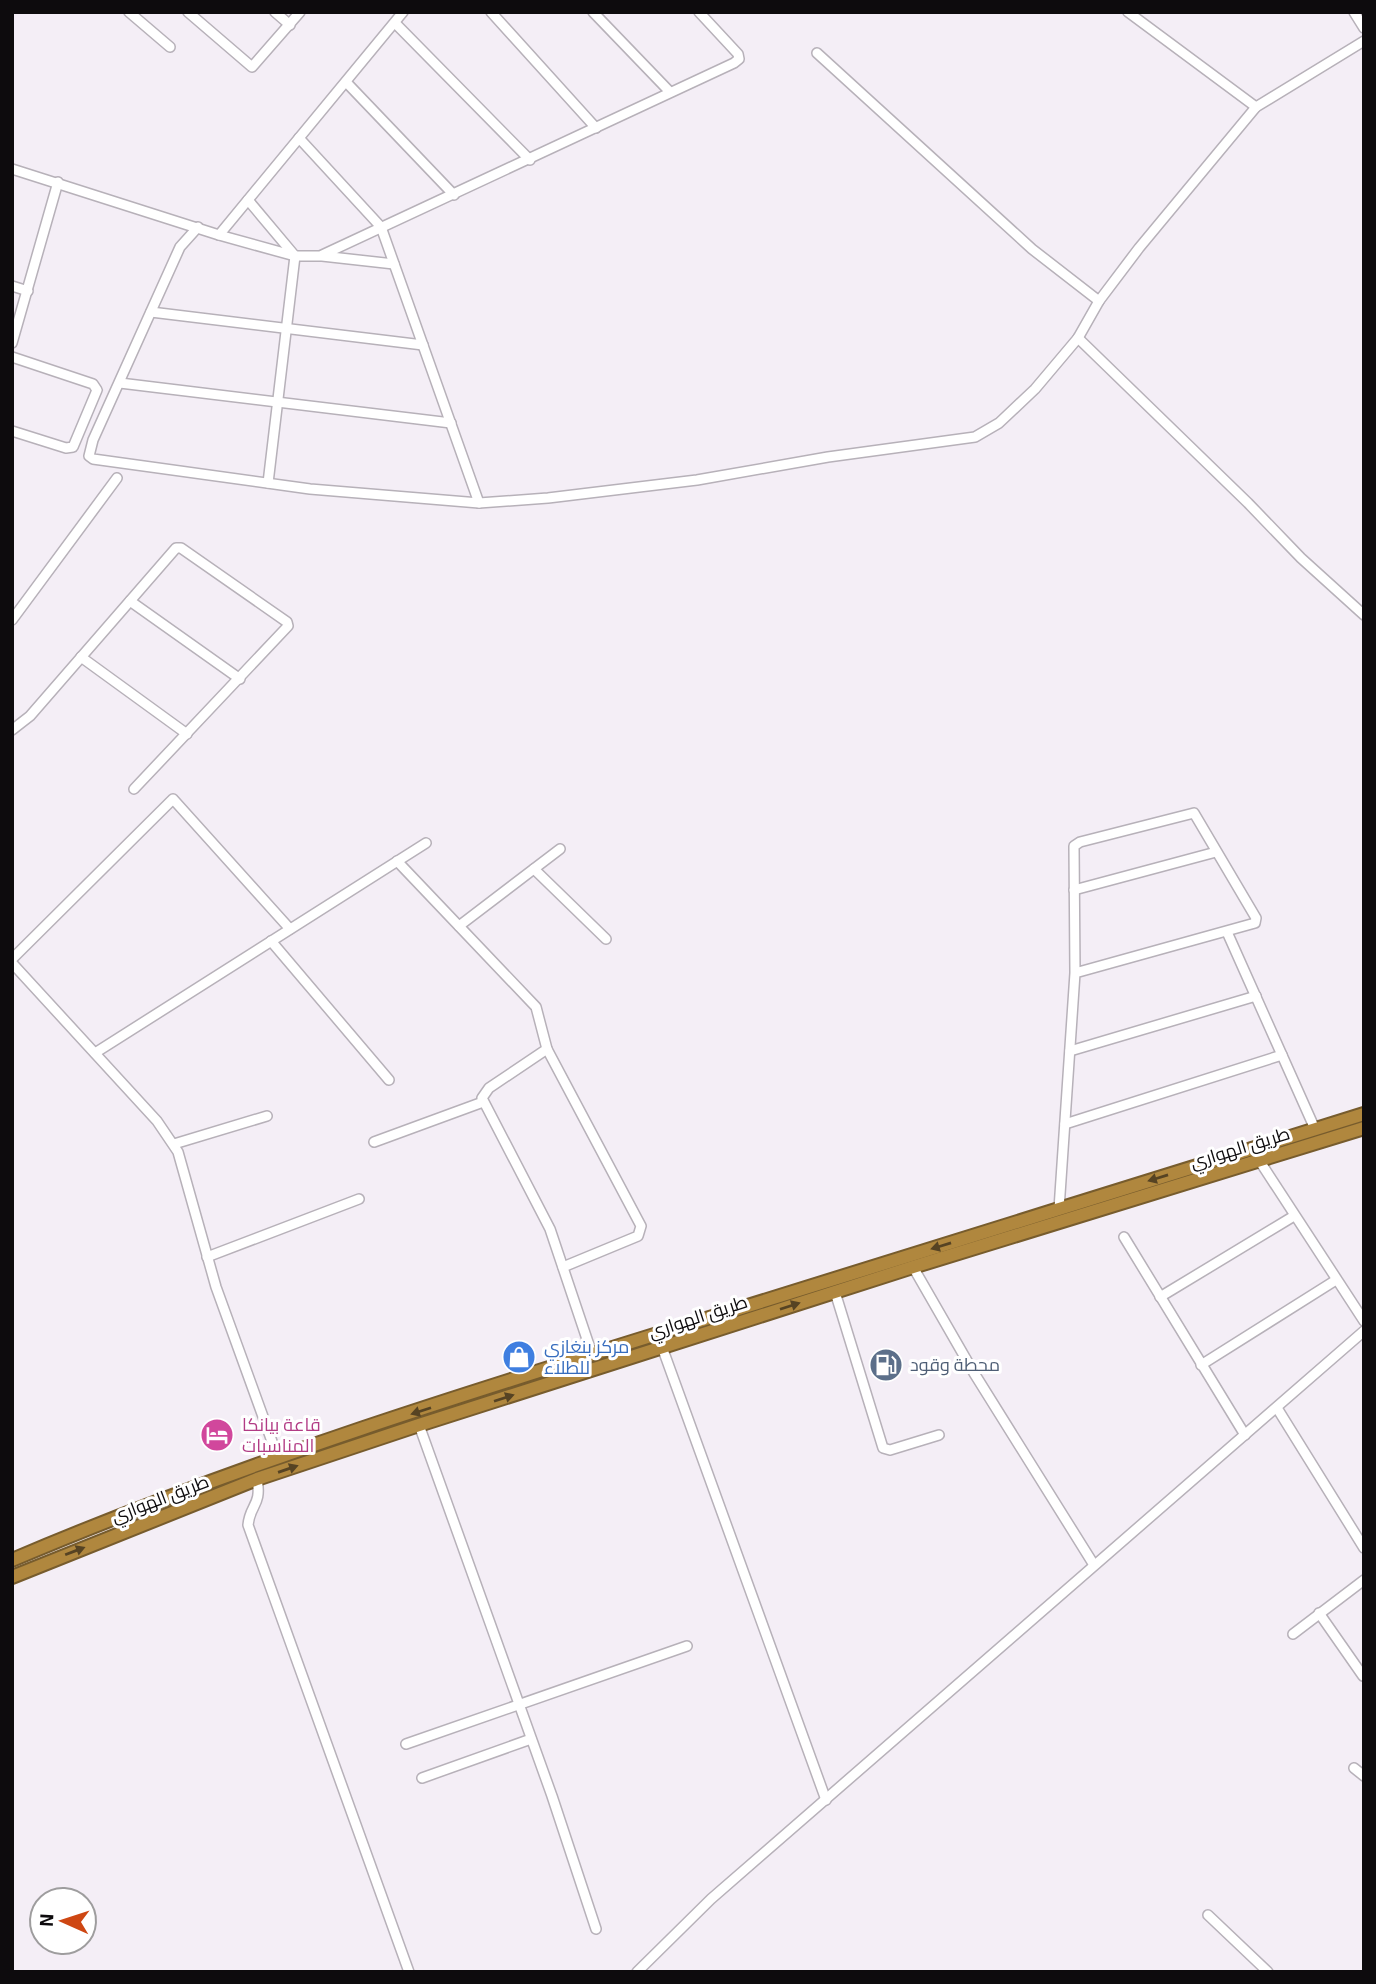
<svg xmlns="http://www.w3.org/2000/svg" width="1376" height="1984" font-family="Georgia,Cairo,serif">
<rect width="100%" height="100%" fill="#f4eef6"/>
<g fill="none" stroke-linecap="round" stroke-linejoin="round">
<defs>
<g id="minor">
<polyline points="129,12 170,47"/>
<polyline points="188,12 252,67 300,12"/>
<polyline points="275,12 290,25"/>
<polyline points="491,12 596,128"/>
<polyline points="593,12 670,92"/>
<polyline points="1128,12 1256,107"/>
<polyline points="1354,12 1364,28"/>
<polyline points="395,23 530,160"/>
<polyline points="817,53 1032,249 1099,301"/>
<polyline points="346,82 454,195"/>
<polyline points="299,138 381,227 479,503"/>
<polyline points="12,169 219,235 295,256 320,256 734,63 739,59 738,54 699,12"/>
<polyline points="248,200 295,256 268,483"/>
<polyline points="198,227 180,247 93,440 89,456 93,459 310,489 479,503 548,498 697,480 828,457 975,437 999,423 1035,389 1078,338 1099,301 1139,248 1256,107 1364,41"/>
<polyline points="219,235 403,12"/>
<polyline points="322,256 394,264"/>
<polyline points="12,286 28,291"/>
<polyline points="151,312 423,345"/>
<polyline points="1078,338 1248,503 1301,558 1364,615"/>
<polyline points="12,343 58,182"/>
<polyline points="12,357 93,384 97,390 73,447 66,448 12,431"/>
<polyline points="120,383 451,423"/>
<polyline points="130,601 240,679"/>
<polyline points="12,620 117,478"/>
<polyline points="81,657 187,734"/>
<polyline points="12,730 30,716 176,548 181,548 287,622 288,626 134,789"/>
<polyline points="397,861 536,1007 547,1049 489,1088 482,1098 550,1229 592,1354"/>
<polyline points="534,869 606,939"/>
<polyline points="1074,890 1216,852"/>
<polyline points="459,926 560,849"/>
<polyline points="1227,932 1315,1129"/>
<polyline points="271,941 389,1080"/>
<polyline points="12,959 173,799 290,929"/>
<polyline points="12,963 157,1121 178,1152 216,1287 278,1458"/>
<polyline points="547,1049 641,1226 638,1236 563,1267"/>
<polyline points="1070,1051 1256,996"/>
<polyline points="95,1053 426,843"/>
<polyline points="1065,1124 1282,1055"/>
<polyline points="374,1142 483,1102"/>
<polyline points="174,1144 267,1116"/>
<polyline points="1259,1160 1364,1321"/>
<polyline points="1059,1209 1075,973 1074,846 1080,842 1194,813 1256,918 1255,923 1075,973"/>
<polyline points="1124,1237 1245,1435"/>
<polyline points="207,1257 359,1199"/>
<polyline points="913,1267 974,1373 1094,1565"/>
<polyline points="835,1292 883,1448 890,1450 939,1435"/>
<polyline points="1160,1297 1294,1216"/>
<polyline points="662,1347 826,1800"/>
<polyline points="1201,1365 1336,1280"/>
<polyline points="1277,1408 1364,1548"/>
<polyline points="419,1425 552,1796 596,1929"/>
<path d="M257,1479C262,1506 250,1504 248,1525L409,1972"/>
<polyline points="1319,1613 1363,1676"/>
<polyline points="1293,1634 1364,1580"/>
<polyline points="406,1744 687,1646"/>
<polyline points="1354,1768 1364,1776"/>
<polyline points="422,1778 531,1739"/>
<polyline points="1208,1915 1268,1972"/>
<polyline points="637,1972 711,1899 1364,1331"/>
</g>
<g id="highway">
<path d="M12,1560C247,1460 492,1385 735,1310C945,1245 1154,1179 1364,1114"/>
<polyline points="12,1577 257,1479 419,1425 913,1267 1364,1128"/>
</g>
</defs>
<use href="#minor" stroke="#b7b1b9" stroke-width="12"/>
<use href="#highway" stroke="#775c2d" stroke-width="16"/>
<use href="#minor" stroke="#fff" stroke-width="9"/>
<use href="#highway" stroke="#b0873e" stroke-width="12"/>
</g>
<defs><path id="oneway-solid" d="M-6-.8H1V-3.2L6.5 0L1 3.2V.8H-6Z" transform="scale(1.75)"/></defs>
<g fill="#564323">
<use href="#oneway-solid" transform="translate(1158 1178) rotate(163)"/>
<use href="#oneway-solid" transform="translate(941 1246) rotate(163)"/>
<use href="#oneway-solid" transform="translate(790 1306) rotate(-18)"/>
<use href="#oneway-solid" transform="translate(504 1398) rotate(-18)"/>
<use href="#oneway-solid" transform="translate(421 1411) rotate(162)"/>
<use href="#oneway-solid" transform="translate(288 1469) rotate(-19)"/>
<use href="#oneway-solid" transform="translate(75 1551) rotate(-21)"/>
</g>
<defs>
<symbol id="shop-disc" viewBox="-11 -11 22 22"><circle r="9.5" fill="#3f7fe0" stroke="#fff"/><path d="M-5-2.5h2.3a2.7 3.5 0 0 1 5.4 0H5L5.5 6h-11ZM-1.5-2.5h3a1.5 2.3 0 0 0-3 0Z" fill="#fff"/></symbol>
<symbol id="fuel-disc" viewBox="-11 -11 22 22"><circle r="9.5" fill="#5c6f8a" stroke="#fff"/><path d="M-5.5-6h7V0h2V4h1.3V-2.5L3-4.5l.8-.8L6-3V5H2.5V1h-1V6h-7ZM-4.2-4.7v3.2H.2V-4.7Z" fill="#fff"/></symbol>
<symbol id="hotel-disc" viewBox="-11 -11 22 22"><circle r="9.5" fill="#d1479c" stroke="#fff"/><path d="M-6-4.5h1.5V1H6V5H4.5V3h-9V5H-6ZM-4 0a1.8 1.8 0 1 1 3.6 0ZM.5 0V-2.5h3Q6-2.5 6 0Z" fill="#fff"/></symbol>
</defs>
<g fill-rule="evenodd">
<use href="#shop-disc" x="500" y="1338" width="38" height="38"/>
<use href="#fuel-disc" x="867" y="1346" width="38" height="38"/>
<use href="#hotel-disc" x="198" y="1416" width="38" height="38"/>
</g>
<g text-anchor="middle" stroke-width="6" stroke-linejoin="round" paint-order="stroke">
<g font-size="18" fill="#0d0b0d" stroke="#fff">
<text transform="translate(1240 1148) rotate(-17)" y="6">طريق الهواري</text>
<text transform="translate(698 1317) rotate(-18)" y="6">طريق الهواري</text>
<text transform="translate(160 1499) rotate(-21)" y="6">طريق الهواري</text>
</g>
<g font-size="18" fill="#366cbe" stroke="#fff" text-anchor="start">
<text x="544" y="1353">مركز بنغازي<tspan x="544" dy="21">للطلاء</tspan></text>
</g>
<g font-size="18" fill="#4e5e75" stroke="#fff" text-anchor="start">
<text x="910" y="1371">محطة وقود</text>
</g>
<g font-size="18" fill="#b23c85" stroke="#fff" text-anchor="start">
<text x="242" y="1431">قاعة بيانكا<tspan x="242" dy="21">المناسبات</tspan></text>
</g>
</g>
<rect width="1376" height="1984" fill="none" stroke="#0d0b0d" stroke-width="28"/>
<g transform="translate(63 1921) rotate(273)"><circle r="33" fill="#ffffff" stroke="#9e9d9e" stroke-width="2"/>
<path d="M0-5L12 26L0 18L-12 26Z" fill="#ce4713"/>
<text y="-10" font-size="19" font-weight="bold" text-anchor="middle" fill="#0d0b0d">N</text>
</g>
</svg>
